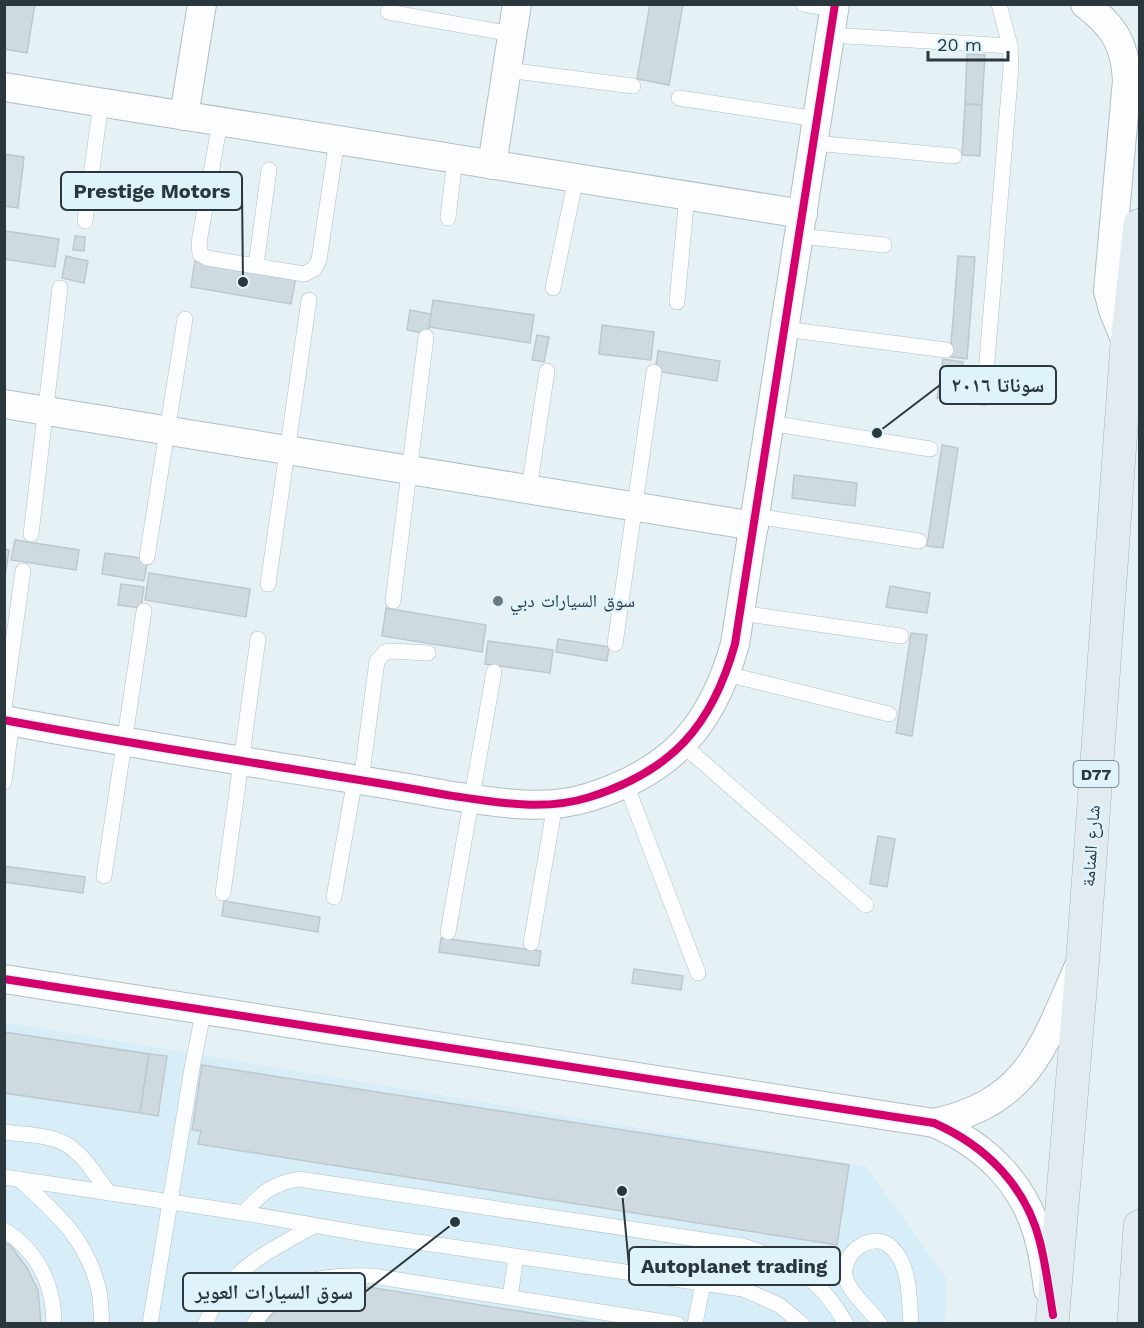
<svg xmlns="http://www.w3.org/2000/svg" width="1144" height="1328" font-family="'Work Sans','Noto Naskh Arabic',sans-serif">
<rect width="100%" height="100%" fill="#e6f1f6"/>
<polygon fill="#d7eef9" points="4,1022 866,1166 946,1278 945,1323 5,1323"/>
<g fill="#cedadf" stroke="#bdc8cd" stroke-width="1.5">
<polygon points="4,4 35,4 27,53 4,49"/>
<polygon points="650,4 683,4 669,85 637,79"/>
<polygon points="967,54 985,55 982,105 965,104"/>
<polygon points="965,104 982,105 980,156 962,155"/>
<polygon points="4,154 24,157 18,208 4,206"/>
<polygon points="6,231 59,239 55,267 4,259"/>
<polygon points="75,236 85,237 84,251 73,250"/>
<polygon points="66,256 88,261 84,283 62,278"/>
<polygon points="958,256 975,257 967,359 950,357"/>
<polygon points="195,260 296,277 291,304 191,287"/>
<polygon points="433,300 534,315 530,343 429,327"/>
<polygon points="410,310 431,314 428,334 407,330"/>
<polygon points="602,325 654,332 651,360 599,354"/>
<polygon points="537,335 549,337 544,362 532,360"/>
<polygon points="658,351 720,361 717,381 655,371"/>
<polygon points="943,359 963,362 958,401 937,398"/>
<polygon points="942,445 958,448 943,548 927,546"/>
<polygon points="794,475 857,483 855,506 792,498"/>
<polygon points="15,540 79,550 76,570 11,560"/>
<polygon points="4,549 9,550 5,577 4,577"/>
<polygon points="105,553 148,559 144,581 102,574"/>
<polygon points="149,573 250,589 246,617 145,600"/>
<polygon points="121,584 144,587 141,608 118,605"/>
<polygon points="890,586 930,593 927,613 886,607"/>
<polygon points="386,608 486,625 482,652 382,636"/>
<polygon points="911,633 927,635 912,736 896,733"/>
<polygon points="558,639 609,647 607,661 556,652"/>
<polygon points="488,641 553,650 550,673 485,664"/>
<polygon points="878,836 895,839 887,887 870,884"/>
<polygon points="4,866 85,877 83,893 4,882"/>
<polygon points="224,901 320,917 318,932 222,916"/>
<polygon points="441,938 541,951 539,966 439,952"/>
<polygon points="634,969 683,976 681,990 632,983"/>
<polygon points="4,1032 149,1054 140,1113 4,1093"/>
<polygon points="149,1054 167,1056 158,1116 140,1113"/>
<polygon points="202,1065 849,1165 837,1245 198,1144 201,1131 192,1130"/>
<polygon points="4,1243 10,1245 27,1268 38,1290 41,1324 4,1324"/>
<polygon points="317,1282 368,1287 600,1324 262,1324 291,1297"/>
</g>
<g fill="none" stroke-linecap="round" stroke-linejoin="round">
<defs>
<g id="lane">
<polyline points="803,4 834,9"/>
<polyline points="388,12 512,34"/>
<polyline points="830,35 1010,46"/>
<polyline points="507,70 633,86"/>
<polyline points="679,98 817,119"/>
<polyline points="220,121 199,243 200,254 207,258 304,274 314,269 319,260 337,140"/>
<polyline points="814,143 954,156"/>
<polyline points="448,218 455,159"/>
<polyline points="85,221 101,102"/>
<polyline points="799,236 884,245"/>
<polyline points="256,265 269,170"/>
<polyline points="553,288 576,178"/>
<polyline points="677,302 687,195"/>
<polyline points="784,329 946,350"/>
<polyline points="984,398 1011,67 1010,46 999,4"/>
<polyline points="770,423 930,449"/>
<polyline points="529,489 547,371"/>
<polyline points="755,516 919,541"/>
<polyline points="31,534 60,288"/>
<polyline points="147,557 185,319"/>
<polyline points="268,584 309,300"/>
<polyline points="393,601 426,337"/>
<polyline points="740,613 901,636"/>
<polyline points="615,644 654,372"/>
<polyline points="726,674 889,714"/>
<polyline points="4,708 23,571"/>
<polyline points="683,745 866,905"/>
<polyline points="361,781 377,661 385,652 391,651 428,653"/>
<polyline points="4,782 12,721"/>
<polyline points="626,784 698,973"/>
<polyline points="104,876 144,611"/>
<polyline points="223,893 258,639"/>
<polyline points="334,897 355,779"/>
<polyline points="448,932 494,672"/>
<polyline points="531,943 555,804"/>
<path d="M4,1132C25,1135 51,1134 69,1146C85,1157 97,1177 109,1193"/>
<polyline points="4,1177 244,1213 376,1236 743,1289 779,1305 802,1324"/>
<path d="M19,1179C55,1212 88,1240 99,1291C101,1301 101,1313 102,1324"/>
<path d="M244,1213C262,1192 272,1184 299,1179L743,1246C792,1261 820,1278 846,1324"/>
<path d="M4,1230C38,1251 54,1285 54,1324"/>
<polyline points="510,1297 516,1257"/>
<polyline points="150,1324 192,1068 204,1009"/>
<path d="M205,1324C210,1314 214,1303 220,1295C243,1262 280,1245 314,1226"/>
<path d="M254,1324C282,1278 325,1274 373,1276L677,1324"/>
<polyline points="695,1324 703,1283"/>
<path d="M880,1324C870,1308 848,1293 845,1275C842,1252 874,1229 892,1248C911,1267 909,1299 911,1324"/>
</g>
<g id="street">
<path d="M1085,4C1114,26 1125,44 1127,80L1108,291L1113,310L1127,344"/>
<polyline points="4,87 803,214"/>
<polyline points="184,116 202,4"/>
<polyline points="492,165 517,4"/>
<polyline points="4,404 754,526"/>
<path d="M4,720C114,741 225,758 335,776C372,782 410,788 447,795C494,802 543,812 590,797C672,771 712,726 735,644L835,4"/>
<path d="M4,979L934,1123C987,1146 1027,1186 1040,1243C1044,1258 1046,1274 1048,1289"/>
<path d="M934,1123C1030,1102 1043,1046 1079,966"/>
</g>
<g id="primary">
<polyline points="1052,1324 1083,956 1127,344 1140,225"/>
<polyline points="1134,1324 1140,1226"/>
</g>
</defs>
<use href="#lane" stroke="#b3bec3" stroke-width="16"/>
<use href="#street" stroke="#b3bec3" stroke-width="30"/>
<use href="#primary" stroke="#9fb4bd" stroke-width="34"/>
<use href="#lane" stroke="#fbfdfe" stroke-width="15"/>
<use href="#street" stroke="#fbfdfe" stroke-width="28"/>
<use href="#primary" stroke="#e2ecf0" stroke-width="33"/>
<defs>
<g id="cycleway">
<path d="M4,720C114,741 225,758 335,776C372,782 410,788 447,795C494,802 543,812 590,797C672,771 712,726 735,644L835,4"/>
<path d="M4,979L934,1123C986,1146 1026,1186 1040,1242C1046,1266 1049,1291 1053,1315"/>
</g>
</defs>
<use href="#cycleway" stroke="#dff3fd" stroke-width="11"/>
<use href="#cycleway" stroke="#d6006c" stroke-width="8"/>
</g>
<circle fill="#6c797e" stroke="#dff3fd" stroke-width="2" cx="498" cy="601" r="6"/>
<g text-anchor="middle" stroke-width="5" stroke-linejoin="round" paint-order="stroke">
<rect fill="#dff3fd" stroke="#607077" stroke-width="1.5" x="1073.5" y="761" width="45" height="26" rx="4.5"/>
<g font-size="16" font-weight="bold" fill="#2a383e">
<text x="1096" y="780">D77</text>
</g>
<g font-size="18" fill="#2a383e" stroke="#dff3fd" text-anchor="start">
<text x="510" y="607">سوق السيارات دبي</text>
</g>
<g font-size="18" fill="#2a383e" stroke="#dff3fd">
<text transform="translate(1091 846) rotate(-86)" y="6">شارع المنامة</text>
</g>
</g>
<path fill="none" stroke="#2a383e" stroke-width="2" d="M243 282L242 191M877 433L940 385M622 1191L629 1266M455 1222L365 1292"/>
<g fill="#2a383e" stroke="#dff3fd" stroke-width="2">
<circle cx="243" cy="282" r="6"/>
<circle cx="877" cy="433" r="6"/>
<circle cx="622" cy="1191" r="6"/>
<circle cx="455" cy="1222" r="6"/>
</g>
<g fill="#dff3fd" stroke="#2a383e" stroke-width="2">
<rect x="61" y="172" width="181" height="38" rx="6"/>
<rect x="940" y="366" width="116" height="38" rx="6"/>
<rect x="629" y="1247" width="211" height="38" rx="6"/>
<rect x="183" y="1273" width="182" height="38" rx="6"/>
</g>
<g font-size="20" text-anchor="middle" font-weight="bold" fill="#2a383e">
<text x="152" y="198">Prestige Motors</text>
<text x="998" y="392">سوناتا ٢٠١٦</text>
<text x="734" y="1273">Autoplanet trading</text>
<text x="274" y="1299">سوق السيارات العوير</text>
</g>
<rect width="1144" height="1328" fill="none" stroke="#2a383e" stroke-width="12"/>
<path d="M928 51v9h80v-9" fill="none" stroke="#2a383e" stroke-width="3"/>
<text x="937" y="51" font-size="18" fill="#2a383e" stroke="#dff3fd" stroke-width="4.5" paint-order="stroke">20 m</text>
</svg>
